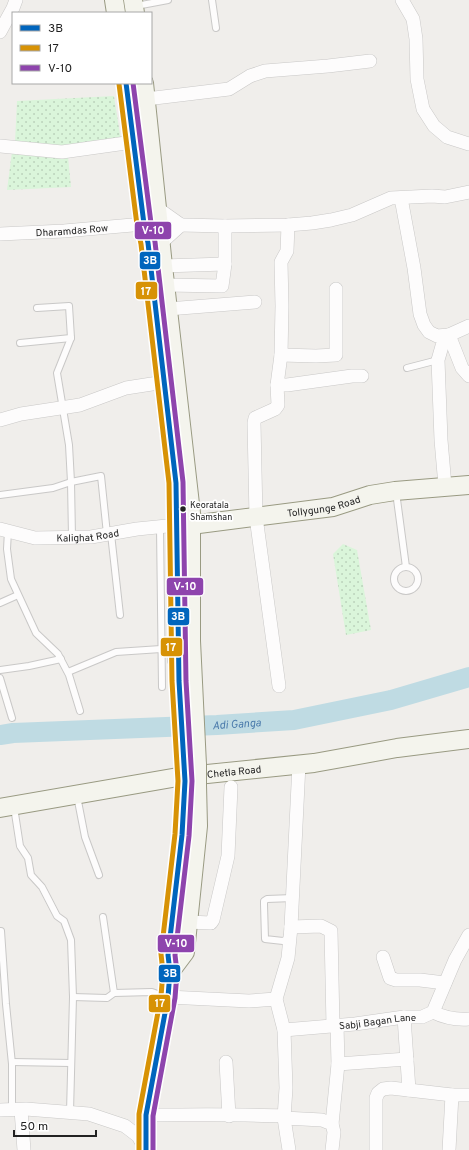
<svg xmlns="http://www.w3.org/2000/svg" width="469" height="1150" font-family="Overpass,sans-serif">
<defs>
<pattern id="park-dots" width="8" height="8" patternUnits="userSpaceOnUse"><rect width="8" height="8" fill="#daf5da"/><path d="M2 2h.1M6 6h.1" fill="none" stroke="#bbd2bb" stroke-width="1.8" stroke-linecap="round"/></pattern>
</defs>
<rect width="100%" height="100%" fill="#f0eeeb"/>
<g fill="url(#park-dots)">
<polygon points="114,96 121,141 70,148 15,142 17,101"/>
<polygon points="12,152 68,157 71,187 7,190"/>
<polygon points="343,544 357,550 371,630 346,635 333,554"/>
</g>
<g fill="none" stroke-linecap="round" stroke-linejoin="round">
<path stroke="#bfdbe3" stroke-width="20" id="s1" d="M0,735L13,733L217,725L294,720L391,700L469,677"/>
<defs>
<g id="lane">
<polyline points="212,0 216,28"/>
<polyline points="136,6 168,0"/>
<polyline points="37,308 69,306 71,338 57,373 69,445 71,482 72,537"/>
<polyline points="20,343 71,338"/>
<polyline points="407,368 438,360"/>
<polyline points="396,492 406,567"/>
<polyline points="0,495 53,488 71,482 101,476 107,534"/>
<polyline points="160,528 162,687"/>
<polyline points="8,531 7,549 11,579 36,633 58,654 69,675 80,711"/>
<polyline points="111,534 120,615"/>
<circle cx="406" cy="579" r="12"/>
<polyline points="0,603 18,595"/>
<polyline points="0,670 29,666 61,659"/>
<polyline points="68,672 116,652 161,649 171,655 171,661"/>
<polyline points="0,678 12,718"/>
<polyline points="77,796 85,837 99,875"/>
<polyline points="14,807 20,846 28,858 31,875 42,887 57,916 64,921 71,940 73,997 70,1112"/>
<polyline points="103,917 114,993"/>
<polyline points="0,931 1,931 6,1004 12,1064 12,1110"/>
<polyline points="287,936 287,939 283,941 265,939 264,904 264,901 267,899 293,898"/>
<polyline points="73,997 107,998 114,993 152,992 166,997"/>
<polyline points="12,1062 71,1063"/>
</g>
<g id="street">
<polyline points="402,0 413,19 416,39 417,79 423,109 434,126 447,137 469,144"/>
<polyline points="0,32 13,8 16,0"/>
<polyline points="138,100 229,89 250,76 265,71 328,66 370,61"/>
<polyline points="0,146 62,152 133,142"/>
<polyline points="401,198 414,268 420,314 424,325 429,332 437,336 449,335 462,368 469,376"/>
<polyline points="152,208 157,208 181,225 161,243 154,243"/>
<polyline points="181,225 225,226 288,225 312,223 331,220 352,215 391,198 432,196 445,197 469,192"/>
<polyline points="288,225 287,251 281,262 282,306 281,355 277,385 287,385 352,376 362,376"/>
<path id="s2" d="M0,234L64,231L144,224"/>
<polyline points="163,266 225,264"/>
<polyline points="166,285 222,286 225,264 225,226"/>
<polyline points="168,309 255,302"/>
<polyline points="281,355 316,356 336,355 336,289"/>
<polyline points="277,385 278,405 275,409 255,418 254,423 256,517 279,686"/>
<polyline points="0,420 21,414 80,405 126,388 171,381"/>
<polyline points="445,486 441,440 438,360 442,346 449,335 469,326"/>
<path id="s3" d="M0,529L35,538L91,537L137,529L177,525"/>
<polyline points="188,922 211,923 213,920 228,856 231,787"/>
<polyline points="291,927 321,926 331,931 333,1026"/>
<polyline points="383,957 390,978 396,980 420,980 445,983"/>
<polyline points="168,997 249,1001 276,999"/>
<path d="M433,1012C445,1018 455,1020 469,1019"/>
<polyline points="404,1017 409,1090"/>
<path id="s4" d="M284,1030L355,1024L404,1017H422L433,1012L455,960L469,935"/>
<polyline points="226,1062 229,1116"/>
<polyline points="338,1064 407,1059"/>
<polyline points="0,1110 26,1109 89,1114 125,1126 138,1136 146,1150"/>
<polyline points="21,1110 24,1150"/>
<path d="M146,1115C192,1115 238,1114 284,1116"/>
<polyline points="284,1118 322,1120 332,1124 334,1132 332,1150"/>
<polyline points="332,1124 338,1064 337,1025"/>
<polyline points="289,1150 284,1118 286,1088 284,1030 276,999 288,958 291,927 299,764"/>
<polyline points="376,1150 376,1098 378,1093 383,1089 391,1088 452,1095 469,1095"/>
<polyline points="449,1150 452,1095"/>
</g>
<g id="secondary">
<polyline points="114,0 116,13"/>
<polyline points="133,0 135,13"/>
<polyline points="126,83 144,224 148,243 170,435"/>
<polyline points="144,83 163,266 191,513 191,641 197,765"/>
<polyline points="174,465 176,483 178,548 179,681"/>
<path id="s5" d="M179,525H191L333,507L370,495L395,491L469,485"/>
<path id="s6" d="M0,808L178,777L314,763L397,748L469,739"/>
<polyline points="170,972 185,952 198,826 197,785"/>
<polyline points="146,1150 146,1115 168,997 170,972 168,955 182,835 185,786"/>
</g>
</defs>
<use href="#lane" stroke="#c9c8c7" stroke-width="8"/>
<use href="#street" stroke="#c9c8c7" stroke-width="14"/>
<use href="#secondary" stroke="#999a82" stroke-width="20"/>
<use href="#lane" stroke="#fdfcfc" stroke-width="6"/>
<use href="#street" stroke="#fdfcfc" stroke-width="13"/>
<use href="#secondary" stroke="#f4f4ed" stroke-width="18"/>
<defs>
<g id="secondary-bridge">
<polyline points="179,681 185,786"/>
<polyline points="197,785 197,765"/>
</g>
</defs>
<use href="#secondary-bridge" stroke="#999a82" stroke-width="20" stroke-linecap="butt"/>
<use href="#secondary-bridge" stroke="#f4f4ed" stroke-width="18"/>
<defs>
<polyline id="bus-1" points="126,83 144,224 148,243 176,483 179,681 185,781 182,835 168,955 170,972 168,997 146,1115 146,1150"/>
<polyline id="bus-2" points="119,84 137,225 141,244 169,483 172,681 178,781 175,834 161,954 163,972 161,996 139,1114 139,1150"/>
<polyline id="bus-3" points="133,83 151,223 155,242 183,482 186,681 192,781 189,836 175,955 177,972 175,998 153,1116 153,1150"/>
</defs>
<use href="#bus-1" stroke="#fff" stroke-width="8"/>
<use href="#bus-2" stroke="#fff" stroke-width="8"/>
<use href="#bus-3" stroke="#fff" stroke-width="8"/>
<use href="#bus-1" stroke="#0065bd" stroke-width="5"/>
<use href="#bus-2" stroke="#d79205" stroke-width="5"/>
<use href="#bus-3" stroke="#8e44ad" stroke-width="5"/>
</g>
<circle fill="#222" stroke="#fff" stroke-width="1.5" cx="183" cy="509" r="3.5"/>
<g text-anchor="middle" stroke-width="3.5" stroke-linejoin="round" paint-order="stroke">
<g font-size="9" fill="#222" stroke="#fff" text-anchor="start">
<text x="190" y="508">Keoratala<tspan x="190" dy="12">Shamshan</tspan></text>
</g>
<g font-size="10" fill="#222" stroke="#fff">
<text dy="4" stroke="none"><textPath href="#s2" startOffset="72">Dharamdas Row</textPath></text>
<text dy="4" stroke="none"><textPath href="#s5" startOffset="146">Tollygunge Road</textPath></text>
<text dy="4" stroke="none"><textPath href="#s3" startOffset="89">Kalighat Road</textPath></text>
<text dy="4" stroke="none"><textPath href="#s6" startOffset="237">Chetla Road</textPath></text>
<text dy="4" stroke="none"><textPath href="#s4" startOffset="94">Sabji Bagan Lane</textPath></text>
</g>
<g font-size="11" font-style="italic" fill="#4a7aab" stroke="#fff">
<text dy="4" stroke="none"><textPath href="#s1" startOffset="237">Adi Ganga</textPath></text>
</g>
</g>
<g stroke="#fff" stroke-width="1.5">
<rect x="134" y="221" width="38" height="19" rx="4" fill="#8e44ad"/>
<rect x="139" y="251" width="22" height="19" rx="4" fill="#0065bd"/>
<rect x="135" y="281" width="23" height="19" rx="4" fill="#d79205"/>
<rect x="166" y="577" width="38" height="19" rx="4" fill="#8e44ad"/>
<rect x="167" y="607" width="23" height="19" rx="4" fill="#0065bd"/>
<rect x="160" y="637" width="23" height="20" rx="4" fill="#d79205"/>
<rect x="157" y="934" width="38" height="19" rx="4" fill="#8e44ad"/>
<rect x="158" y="964" width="23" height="19" rx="4" fill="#0065bd"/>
<rect x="148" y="994" width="23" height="19" rx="4" fill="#d79205"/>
</g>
<g font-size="11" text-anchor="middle" font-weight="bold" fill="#fff">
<text x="153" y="234">V-10</text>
<text x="150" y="264">3B</text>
<text x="146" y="295">17</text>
<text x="185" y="590">V-10</text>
<text x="178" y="620">3B</text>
<text x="171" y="651">17</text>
<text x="176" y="947">V-10</text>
<text x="170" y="977">3B</text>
<text x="160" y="1007">17</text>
</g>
<rect x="12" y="12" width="140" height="72" fill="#ffffff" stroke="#a7a7a7"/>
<rect x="20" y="25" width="20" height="6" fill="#0065bd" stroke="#a7a7a7"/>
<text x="48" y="32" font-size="12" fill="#222222">3B</text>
<rect x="20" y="45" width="20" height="6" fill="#d79205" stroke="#a7a7a7"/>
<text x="48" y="52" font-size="12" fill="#222222">17</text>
<rect x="20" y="65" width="20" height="6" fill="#8e44ad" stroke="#a7a7a7"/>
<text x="48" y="72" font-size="12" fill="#222222">V-10</text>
<path d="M14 1130v6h82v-6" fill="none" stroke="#222222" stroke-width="2"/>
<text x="20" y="1130" font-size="12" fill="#222222" stroke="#ffffff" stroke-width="3" paint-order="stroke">50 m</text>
</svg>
